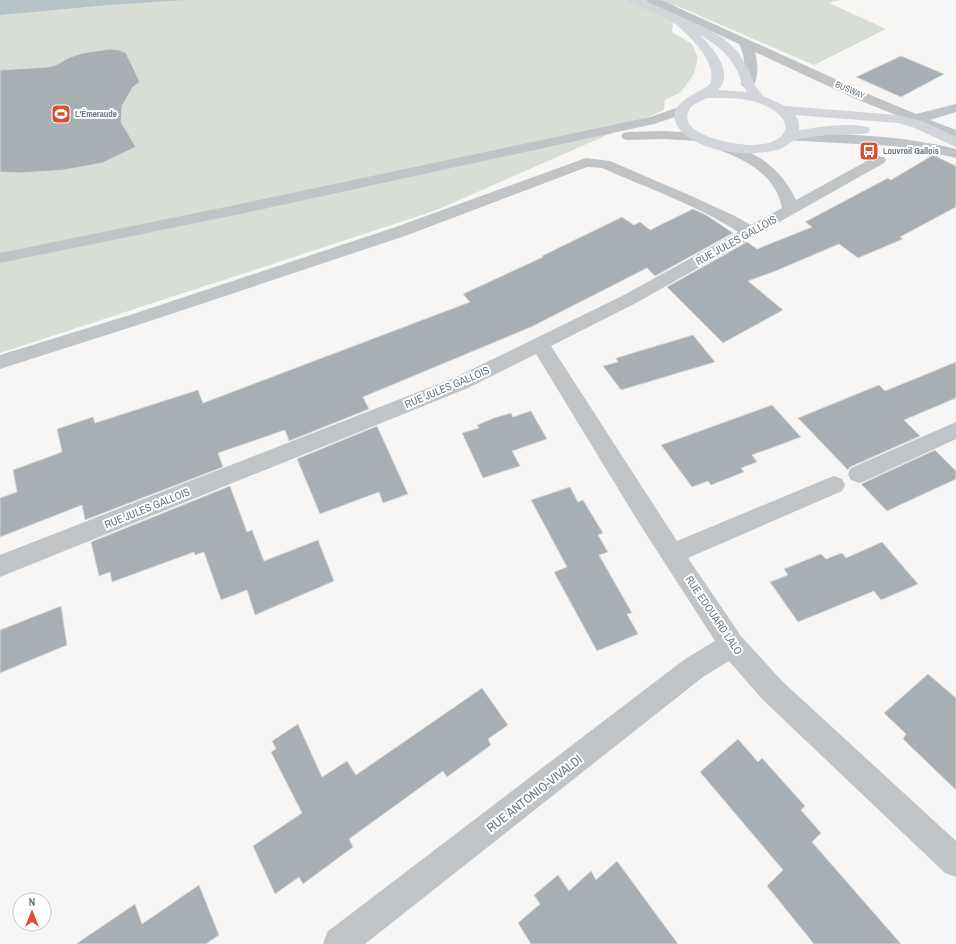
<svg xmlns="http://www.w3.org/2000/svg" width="956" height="944" font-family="'Archivo Narrow',sans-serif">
<rect width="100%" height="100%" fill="#f7f6f4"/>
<polygon fill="#d8ddd5" points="0,0 840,0 829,3 886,29 814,65 675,5 672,32 692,44 698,58 694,74 681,92 665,100 664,110 434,211 0,353"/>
<polygon fill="#b7c3c6" points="0,0 185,0 108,5 0,15"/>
<g fill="#a8afb4" stroke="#d8d8d6">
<polygon points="110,49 119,50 126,53 140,82 133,87 122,106 121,122 136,147 102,163 64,170 21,173 0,172 0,70 48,67 56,65 70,57 83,53"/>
<polygon points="901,56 944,74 901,97 856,77"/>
<polygon points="933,155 956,166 956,207 900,237 903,239 858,258 839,244 773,272 748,281 783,310 723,343 667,287 747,242 757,249 812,227 805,222 888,178 891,180"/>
<polygon points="693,209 706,215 733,233 655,276 647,268 531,327 363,397 369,409 289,441 285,430 218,453 223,467 85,520 82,505 0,537 0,498 17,492 13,470 62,452 57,429 93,417 95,423 198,390 203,403 470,302 463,294 543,257 542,256 622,217 634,225 640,222 650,230"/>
<polygon points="693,335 715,362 621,390 603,366 618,362 616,358"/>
<polygon points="956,362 956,398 904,420 920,436 850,467 848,470 798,418 879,385 885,391"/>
<polygon points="772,405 801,437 752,455 757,462 741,468 744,472 711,485 708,481 692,487 661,445"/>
<polygon points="531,411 547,439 512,451 520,466 483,478 462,433 479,428 477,425 494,418 511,413 513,417"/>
<polygon points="377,426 408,494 383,503 379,492 320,514 297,459"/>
<polygon points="935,450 956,471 956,479 887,511 861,484"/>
<polygon points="230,486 247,532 252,530 264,561 318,540 334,581 255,615 247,590 221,600 204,552 195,555 194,552 112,582 110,572 99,576 91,542"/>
<polygon points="570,487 578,502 583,500 603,533 598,535 608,552 599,555 632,613 627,614 638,634 597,651 554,572 567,567 531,500"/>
<polygon points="882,542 918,584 881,600 874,591 798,622 770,582 788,575 784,569 821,554 826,559 842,553 846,558"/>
<polygon points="61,606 67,645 0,673 0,630"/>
<polygon points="928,674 956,698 956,790 903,739 906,734 884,713"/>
<polygon points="482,688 508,725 488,739 491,745 447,777 443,771 349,839 353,847 303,884 299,877 275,894 253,846 302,813 271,752 276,749 272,741 298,724 322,777 347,761 356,775"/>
<polygon points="738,739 758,762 762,758 805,806 801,810 821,833 812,842 901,944 814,944 767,886 783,870 700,772"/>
<polygon points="617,861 678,944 531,944 518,923 540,904 534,895 558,875 569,891 591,871 596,880"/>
<polygon points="199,885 219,935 206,944 76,944 135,904 142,924"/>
</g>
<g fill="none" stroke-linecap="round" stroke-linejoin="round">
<g fill="#c0c4c7" fill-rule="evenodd">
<path d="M646,0H661L866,93L916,114L956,104V112L930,120L956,130V139L856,99L755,52C758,62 759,77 753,87H743L741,84C745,70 746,57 739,44L648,2Z"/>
<polygon points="682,106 687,107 689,110 687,113 654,124 245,213 0,263 0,253 245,203 650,117"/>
<polygon points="663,131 698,133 703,134 705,137 703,140 698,141 663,139 628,140 623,139 621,136 623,133 628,132"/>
<path d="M789,133C845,134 901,135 956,149V158L934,153L894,146L784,140L782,137L784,134Z"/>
<path d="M724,143C755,150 783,170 796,200L874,157L879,156L884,157L886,160L884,163L636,303L551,346L677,541L826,479L834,476L842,479L845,485L842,491L688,558L741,636L782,681L956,841V877L945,873L762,699L729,661L703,677L365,944H323L327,932L685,659L715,641L639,523L536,354L468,388L0,577V555L454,378L624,295L738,232C697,205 647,188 602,168L587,167L405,236L144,323L0,369V355L130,315L393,228L586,158L610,161L696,198L737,217L751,225L782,208C776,176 747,160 719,150L717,147L719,144Z"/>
<polygon points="956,422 956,439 867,480 859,483 851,480 848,474 851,468"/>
</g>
<path fill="#d2d6da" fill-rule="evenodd" d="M626,0H641L706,28L723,38L737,51L748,68L754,84L763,96L785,106L898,115L922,121L956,137V147L912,127L898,123L795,115L799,122V130C820,127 847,122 868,127L870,130L868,133L863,134L826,135L798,139C791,141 785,148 777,150C749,157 702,153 681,131C676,125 672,117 676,109C684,96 699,93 710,84C719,63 688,34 674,23C665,16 639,7 628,2ZM700,35C714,43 727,52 735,67C740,75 741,84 747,92L718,90C735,73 713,48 700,35ZM707,98C726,98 746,97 764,105C799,121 788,144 753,145C738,145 676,136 689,110C692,104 701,101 707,98Z"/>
</g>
<defs>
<symbol id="stadium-square" viewBox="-11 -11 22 22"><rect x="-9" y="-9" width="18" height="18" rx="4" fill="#d75233" stroke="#fff"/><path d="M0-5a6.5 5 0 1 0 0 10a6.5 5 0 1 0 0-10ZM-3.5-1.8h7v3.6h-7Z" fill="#fff"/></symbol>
<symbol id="bus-square" viewBox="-11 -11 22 22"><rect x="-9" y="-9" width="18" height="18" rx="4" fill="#d75233" stroke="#fff"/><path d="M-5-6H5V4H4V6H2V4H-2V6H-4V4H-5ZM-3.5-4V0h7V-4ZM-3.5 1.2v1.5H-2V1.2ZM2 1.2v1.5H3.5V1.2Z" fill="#fff"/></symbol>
</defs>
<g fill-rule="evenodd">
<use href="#stadium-square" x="50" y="103" width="22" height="22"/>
<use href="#bus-square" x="858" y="140" width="22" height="22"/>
</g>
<g text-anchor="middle" stroke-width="4" stroke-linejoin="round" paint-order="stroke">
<g font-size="9" fill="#687883" stroke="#fff">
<text transform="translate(850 90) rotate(24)" y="3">BUSWAY</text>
</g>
<g font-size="9" font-weight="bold" fill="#687883" stroke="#fff" text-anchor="start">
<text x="75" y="117">L'Émeraude</text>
<text x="883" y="154">Louvroil Gallois</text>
</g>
<g font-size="11" fill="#687883" stroke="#fff">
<text transform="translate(736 240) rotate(-29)" y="4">RUE JULES GALLOIS</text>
<text transform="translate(447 387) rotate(-23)" y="4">RUE JULES GALLOIS</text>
<text transform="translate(147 508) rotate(-22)" y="4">RUE JULES GALLOIS</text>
<text transform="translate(714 615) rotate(56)" y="4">RUE EDOUARD LALO</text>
</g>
<g font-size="13" fill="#687883" stroke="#fff">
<text transform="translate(534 793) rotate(-38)" y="5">RUE ANTONIO-VIVALDI</text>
</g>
</g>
<g transform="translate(32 912)"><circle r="19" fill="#ffffff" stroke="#c3c9cd"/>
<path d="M0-3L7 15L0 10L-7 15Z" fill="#d75233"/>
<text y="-6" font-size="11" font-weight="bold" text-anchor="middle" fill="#687883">N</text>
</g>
</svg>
